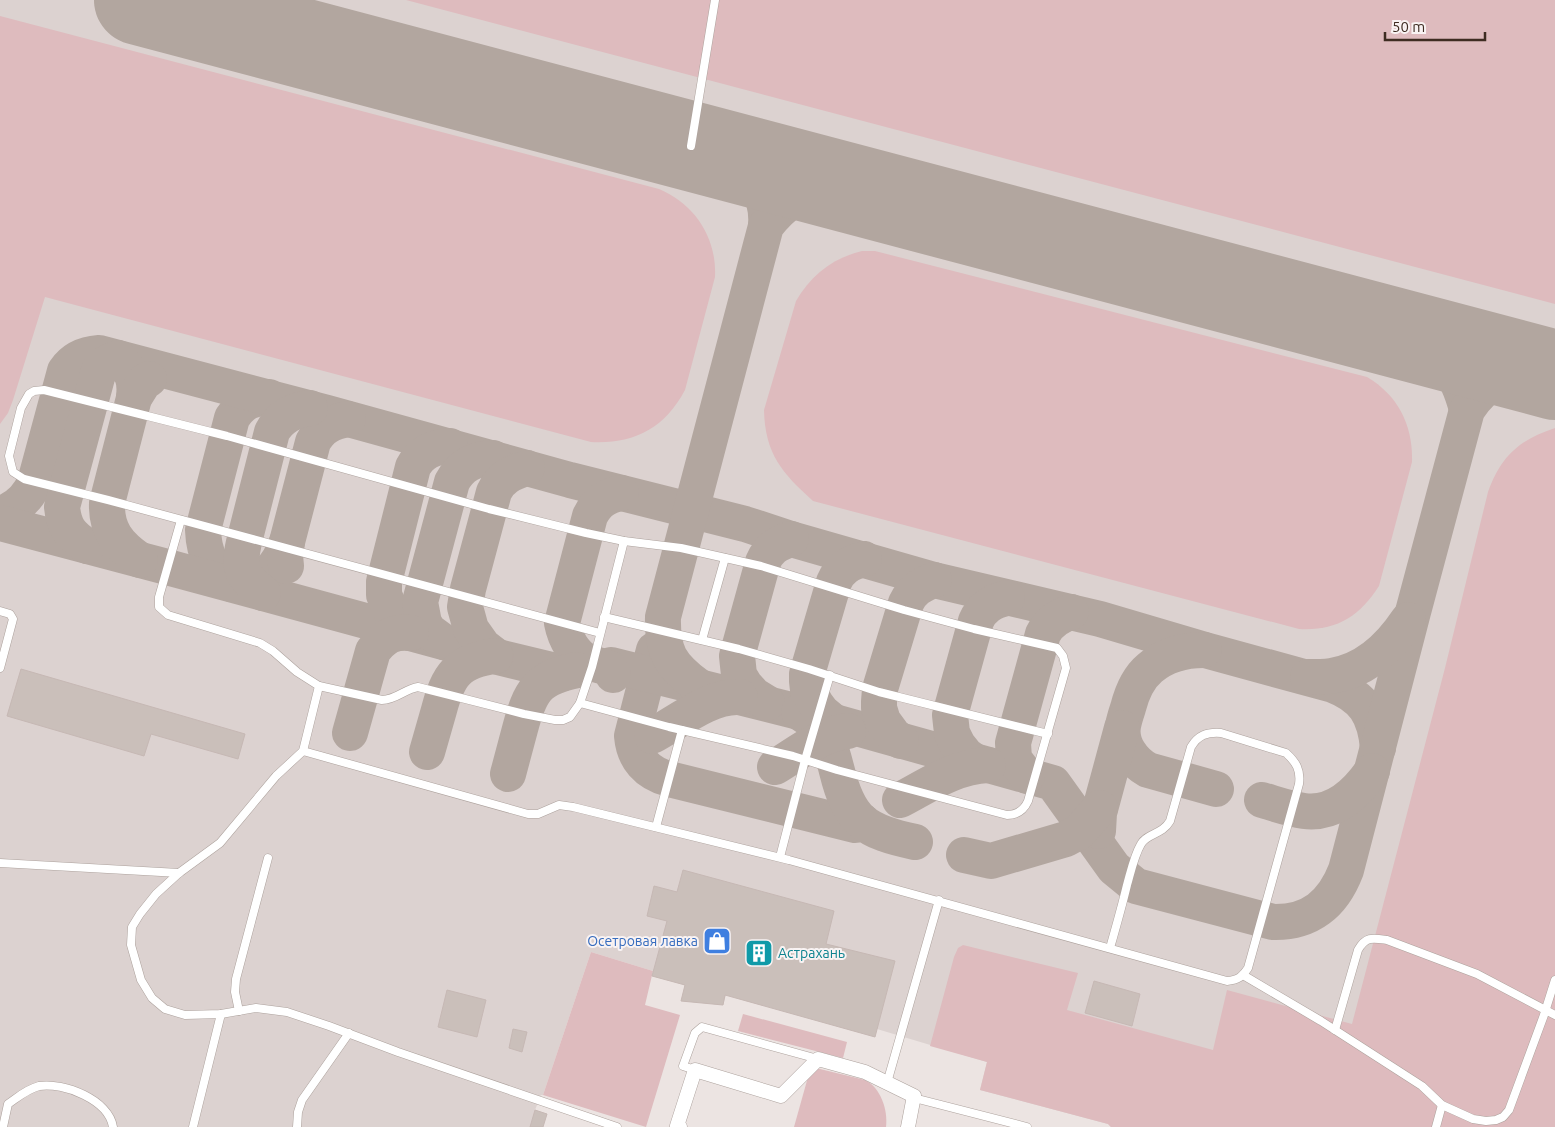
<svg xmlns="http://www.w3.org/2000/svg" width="1555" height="1127" font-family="Ubuntu,sans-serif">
<rect width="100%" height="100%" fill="#ece4e2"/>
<polygon fill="#dcd2d0" points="0,0 1555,0 1555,1127 1111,1127 1108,1124 980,1090 987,1062 877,1029 875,1037 726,995 723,1005 681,1001 685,985 652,976 653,971 591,952 543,1095 541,1095 535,1110 547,1114 543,1127 0,1127"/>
<g fill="#debbbe">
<polygon points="406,0 1555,0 1555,304"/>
<path d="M0,16L659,189C695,204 717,238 715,277L685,390C664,429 634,444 591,442L45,297L13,400L8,413L0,424Z"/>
<path d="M862,251H875L1367,377C1399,396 1413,426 1412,462L1379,586C1359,617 1336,631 1299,629L813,501C782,473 765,454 764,410L796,301C811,275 833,258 862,251Z"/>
<path d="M1555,428V1127H1111L1108,1124L980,1090L987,1062L930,1046L954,957L958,948L963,945L1078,973L1067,1010L1213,1050L1227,990L1352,1024L1445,668L1488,492C1501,456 1519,440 1555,428Z"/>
<polygon points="591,952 653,971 645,1005 680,1015 646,1127 543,1095"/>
<polygon points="743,1014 847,1042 843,1058 738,1031"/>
<path d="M816,1069H820L865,1080C881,1088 888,1110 886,1127H794L808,1077Z"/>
</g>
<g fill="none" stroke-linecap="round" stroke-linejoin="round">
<g stroke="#b2a69f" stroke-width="36">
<path d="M725,155C749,175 769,191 766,226"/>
<path d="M1399,333C1439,351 1456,366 1467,410"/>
<path d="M269,397C250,399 243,402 232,418L203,530C204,556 212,569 232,584C263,580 276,573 287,542"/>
<path d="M0,514C16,509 28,498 35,482L65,371C73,359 85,354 99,353L327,413L570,480L745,524L791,539L934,580L1100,619L1205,650L1333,685C1364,697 1375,715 1378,748"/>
<polyline points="0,523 167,567 498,657 564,673"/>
<path d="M87,546C70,535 64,527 62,507L99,370L106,363L118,358C132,372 136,377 134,398"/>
<path d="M140,560C118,545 106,530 107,503L134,398L144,382L149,379"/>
<path d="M286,566L285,556L287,542L313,442C321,427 332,422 348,419"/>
<path d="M263,593C240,576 238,566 245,538L272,432C280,417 293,410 310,408"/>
<path d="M411,633L392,613L384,595V582L413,467C421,452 433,447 450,446"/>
<path d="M444,642L429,631L424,623L420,602L452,482C461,465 474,459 493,458"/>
<path d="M654,650L632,736C634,759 647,773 669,779L855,825L862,821"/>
<path d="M1204,650C1185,650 1165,655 1150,668C1138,678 1132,692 1128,708C1126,714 1124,720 1123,726C1120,744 1133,762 1148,770L1216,789"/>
<path d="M496,656L483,646L471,629L465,607L468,589L494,492C501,477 512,473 527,468"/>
<path d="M611,665L799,712L1053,783L1114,868L1136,886L1273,922C1310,923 1333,904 1346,870L1413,612L1467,410C1491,374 1512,373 1552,374"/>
<path d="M613,675L609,668C603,666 596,665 589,662C574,656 565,638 562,623L590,516C597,502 606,496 621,493"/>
<path d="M1308,677C1315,677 1323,677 1331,676C1365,671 1390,647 1408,620"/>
<path d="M698,686C670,665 662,652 663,617L766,226C781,206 802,190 828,187C838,187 849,189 859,190"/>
<path d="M767,703L754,695L745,685L739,675L737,656L763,562C769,548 777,544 791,539"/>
<path d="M799,712C806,717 815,722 820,728C830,741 833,756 837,771C849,821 866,832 915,842"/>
<path d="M834,722L822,712L816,704L808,690L807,681V674L834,582C840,568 850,563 864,559"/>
<path d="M350,733L373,651C384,637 393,631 411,633"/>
<path d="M652,736C678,722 710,695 740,697"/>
<path d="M901,741L894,736L883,721L879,708V702L880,689L906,603C912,590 921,585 934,580"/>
<path d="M427,752C431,738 435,724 439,710C448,676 457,661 495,656"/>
<path d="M977,763L966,755L958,745L952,733L950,715L976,621C982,607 993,601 1007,598"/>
<path d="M775,767C797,754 822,733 848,731"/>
<path d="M508,774C512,759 516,744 520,729C530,691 537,678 577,670"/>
<path d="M1027,776L1014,759L1013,743L1043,634C1049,622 1059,616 1071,612"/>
<path d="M900,800C929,785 953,767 988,765"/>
<path d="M1262,800C1276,804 1290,809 1304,811C1334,815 1356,794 1372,771"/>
<polyline points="1098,831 1099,813 1122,728"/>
<polyline points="964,855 991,861 1066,839 1079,832 1100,808"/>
</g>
<polyline stroke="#b2a69f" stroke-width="90" points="139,0 1555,375"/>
</g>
<g fill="#cabfba" stroke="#c6b8b4">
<polygon points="21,669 245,734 238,759 151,734 144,756 7,716"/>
<polygon points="683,870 834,911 826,944 895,961 875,1037 725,995 723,1005 681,1001 685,985 652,976 667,921 647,916 654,886 677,892"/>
<polygon points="1094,981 1140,994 1132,1026 1085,1013"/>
<polygon points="447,990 486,1000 477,1037 438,1027"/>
<polygon points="513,1029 527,1032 522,1052 509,1048"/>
<polygon points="535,1110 547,1114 543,1127 530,1127"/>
</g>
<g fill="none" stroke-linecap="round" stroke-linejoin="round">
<defs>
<g id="service">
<polyline points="691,146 715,0"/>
<polyline points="181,520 159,597 159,607 168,615 260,643 273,651 297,672 319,686 303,751 276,776 220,843 179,873 156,894 140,914 132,927 131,945 141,980 152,998 165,1009 185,1015 221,1014 256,1008 287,1012 329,1026 398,1052 617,1127"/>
<polyline points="0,611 10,614 13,619 0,668"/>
<polyline points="604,617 739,649 809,669 879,692 1048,734"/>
<polyline points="702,640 725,558"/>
<path d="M319,686L382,700C396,700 405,689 418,687L524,714L555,720H563L570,717L580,703L592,667L624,541"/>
<path d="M580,703L669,727L793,756L837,770L1007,815C1018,815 1024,810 1028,801L1066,668L1063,656L1057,648L974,629L904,610L761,566L681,548L624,541L586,533L489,509L227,436L44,390L34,391L29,394L21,408L9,456L13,472L24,479L108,500L600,633"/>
<path d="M303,751L528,814H538L559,805L573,807L789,860L1227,981C1238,980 1242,977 1248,968L1299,784C1301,770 1296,762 1286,753L1221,733C1207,732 1198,735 1191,747L1170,821C1162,835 1147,833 1141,844C1134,856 1131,871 1127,885C1122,906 1116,927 1110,948"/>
<polyline points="656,827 682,730"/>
<polyline points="780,857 805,760 830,675"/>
<polyline points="0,863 179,873"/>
<polyline points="1243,975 1321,1021 1422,1086 1442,1105 1473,1119 1486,1121 1496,1120 1503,1117 1509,1110 1544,1015 1555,980"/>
<polyline points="239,1011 235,992 236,979 268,858"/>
<path d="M1335,1030L1358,950C1366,936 1373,938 1387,940L1477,974L1555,1015"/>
<polyline points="695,1070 683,1066 695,1033 702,1027 818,1059"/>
<polyline points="887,1083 939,900"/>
<polyline points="914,1098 1027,1127"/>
<path d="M3,1127L8,1104C18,1097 27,1089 39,1086C64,1082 109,1100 113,1127"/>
<polyline points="193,1127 221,1014"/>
<polyline points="297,1127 298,1112 302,1100 349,1033"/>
<polyline points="1436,1127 1442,1105"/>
</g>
<polyline id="minor" points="680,1127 677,1126 695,1070 781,1096 818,1059 865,1072 914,1096 908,1127"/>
</defs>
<use href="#service" stroke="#ada29d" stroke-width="9"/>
<use href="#minor" stroke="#ada29d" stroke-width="15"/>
<use href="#service" stroke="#fff" stroke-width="8"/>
<use href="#minor" stroke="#fff" stroke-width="14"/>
</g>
<defs>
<symbol id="shop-square" viewBox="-11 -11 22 22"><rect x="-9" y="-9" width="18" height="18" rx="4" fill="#3f7fe0" stroke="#f9f3f3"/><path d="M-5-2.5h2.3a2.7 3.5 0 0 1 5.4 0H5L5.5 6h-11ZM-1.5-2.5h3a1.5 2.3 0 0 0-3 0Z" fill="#fff"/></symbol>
<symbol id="building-square" viewBox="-11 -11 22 22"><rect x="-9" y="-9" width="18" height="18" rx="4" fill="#0f9aa8" stroke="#f9f3f3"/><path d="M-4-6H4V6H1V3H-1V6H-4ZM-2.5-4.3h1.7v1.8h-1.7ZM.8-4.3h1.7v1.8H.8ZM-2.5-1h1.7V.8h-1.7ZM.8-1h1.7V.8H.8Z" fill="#fff"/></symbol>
</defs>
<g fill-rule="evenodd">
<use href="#shop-square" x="701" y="925" width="32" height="32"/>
<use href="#building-square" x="743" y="937" width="32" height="32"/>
</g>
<g text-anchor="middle" stroke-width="4" stroke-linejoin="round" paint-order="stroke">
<g font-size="14" fill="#366cbe" stroke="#f9f3f3" text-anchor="end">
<text x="698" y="946">Осетровая лавка</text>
</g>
<g font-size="14" fill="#0d838f" stroke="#f9f3f3" text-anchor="start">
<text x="778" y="958">Астрахань</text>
</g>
</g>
<path d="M1385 32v8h100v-8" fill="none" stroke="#3e2c22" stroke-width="2.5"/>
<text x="1392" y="32" font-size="15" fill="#3e2c22" stroke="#f9f3f3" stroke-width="4" paint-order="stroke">50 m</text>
</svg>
